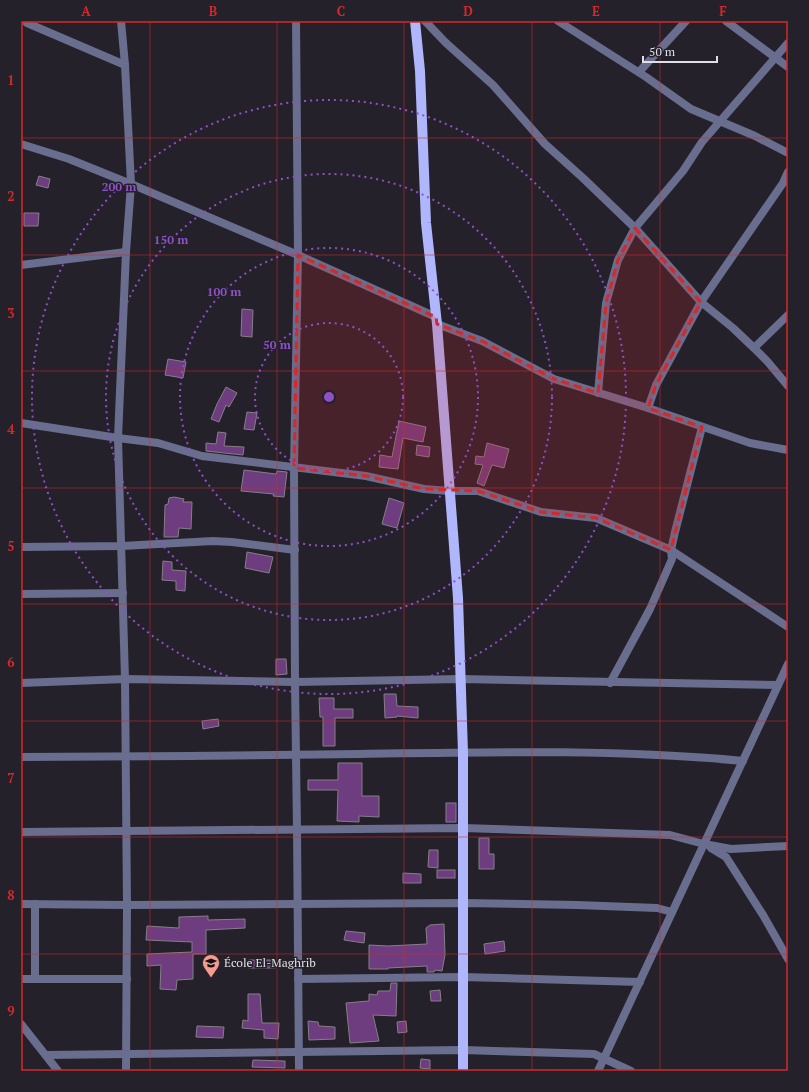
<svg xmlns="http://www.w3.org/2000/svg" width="809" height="1092" font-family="'PT Serif',serif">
<rect width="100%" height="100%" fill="#24212b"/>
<g fill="#6d3d7f" stroke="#867e89">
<polygon points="39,176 50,179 48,188 36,185"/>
<polygon points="24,213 39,213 38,226 24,226"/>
<polygon points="242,309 253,310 252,337 241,336"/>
<polygon points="168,359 186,362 183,378 165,375"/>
<polygon points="226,387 237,393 229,407 226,405 219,422 211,419 217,404"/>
<polygon points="247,412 257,413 254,430 244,429"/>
<polygon points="399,421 426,427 423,442 403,438 398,469 379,467 380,455 392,457"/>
<polygon points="218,432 226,433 224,446 244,447 243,455 206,451 206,443 216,444"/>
<polygon points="487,443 509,449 504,468 492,465 484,486 477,483 483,465 475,464 476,456 484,457"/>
<polygon points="417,445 430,447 429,457 416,455"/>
<polygon points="244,470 276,474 277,471 287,472 284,497 273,496 274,494 241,491"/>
<polygon points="174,497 184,499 183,502 192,502 191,529 179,528 178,537 164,537 165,505 168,504 169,498"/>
<polygon points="389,498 404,503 397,528 382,524"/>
<polygon points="247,552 273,557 269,573 245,568"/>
<polygon points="163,561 172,562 172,570 186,571 185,591 176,590 176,581 162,580"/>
<polygon points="276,659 286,659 287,674 276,675"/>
<polygon points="384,694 396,694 397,706 418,707 418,718 397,716 397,717 385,718"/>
<polygon points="319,698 334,698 334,709 353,709 353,718 335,718 335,746 323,746 323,717 320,717"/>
<polygon points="218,719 219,726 203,729 202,721"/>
<polygon points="338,763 362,763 362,796 379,796 379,817 359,816 359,822 337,821 338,790 308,790 308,780 338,780"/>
<rect x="446" y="803" width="10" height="19"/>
<polygon points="479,838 489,838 489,854 494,854 494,869 479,869"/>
<polygon points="429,850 438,850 438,868 428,867"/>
<rect x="437" y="870" width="18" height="8"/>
<polygon points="403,873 421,874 421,883 403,883"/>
<polygon points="208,916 208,920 245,919 245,928 206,930 206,954 193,954 193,979 177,980 176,990 160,989 161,965 147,966 147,954 192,952 192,942 146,940 147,926 179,928 179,917"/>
<polygon points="444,924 445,955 442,971 435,970 434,972 427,972 427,966 388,968 388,969 369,969 369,945 388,946 427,944 426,928 430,925"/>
<polygon points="346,931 365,933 364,943 344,940"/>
<polygon points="504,941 505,951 485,954 484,944"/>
<rect x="249" y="960" width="26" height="8"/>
<polygon points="391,983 397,983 396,1016 373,1015 379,1041 350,1043 346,1003 369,1001 369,994 377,995 378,991 390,991"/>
<polygon points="440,990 441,1001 431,1001 430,991"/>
<polygon points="248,994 260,994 262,1023 279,1023 278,1039 264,1038 264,1030 242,1028 243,1020 248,1021"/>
<polygon points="308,1021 318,1022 319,1026 335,1027 335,1039 309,1040"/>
<polygon points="406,1021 407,1032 398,1033 397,1022"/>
<polygon points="197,1026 224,1027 223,1038 196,1037"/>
<polygon points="421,1059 430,1060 430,1069 420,1068"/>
<polygon points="253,1060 285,1061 285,1068 252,1067"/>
</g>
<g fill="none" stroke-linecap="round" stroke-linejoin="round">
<g stroke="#696d8e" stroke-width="8">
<polyline points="121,21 125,65 131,184 126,252 118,438 125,679 127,905 126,1071"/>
<polyline points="296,21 298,255 294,468 295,682 297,830 299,1071"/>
<polyline points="425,21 446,43 493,85 545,144 583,178 635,228 701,302 733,328 754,348 767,361 788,386"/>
<polyline points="558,21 646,77 691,109 755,136 788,153"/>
<polyline points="726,21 788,67"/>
<polyline points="27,23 125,65"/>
<polyline points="639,72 686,21"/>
<polyline points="21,144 69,159 131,184 298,255 436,317"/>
<polyline points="21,265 126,252"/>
<polyline points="437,324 482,341 554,379 648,408 750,443 788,450"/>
<polyline points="754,348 788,315"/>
<polyline points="598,393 606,303 618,260 635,228 683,171 702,142 788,43"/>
<polyline points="648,408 656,385 701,302 783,183 788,172"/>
<polyline points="21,423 118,438 158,443 202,456 366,476 424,489 449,491 478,491 541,512 596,518 671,550 788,627"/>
<polyline points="21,547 122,546 213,541 232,542 295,550"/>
<polyline points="21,594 123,593"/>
<polyline points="21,683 125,679 295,682 461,679 778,685"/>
<polyline points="610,683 650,609 672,559 671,550 675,532 702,427"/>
<path d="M21,757C134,756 246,756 359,754C487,752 615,749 743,761"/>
<polyline points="21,832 463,828 670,835 704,844 731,849 788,846"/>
<polyline points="711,848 726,857 763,915 788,959"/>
<polyline points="21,904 127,905 463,903 577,905 657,908 672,912"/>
<polyline points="35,904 35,979"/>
<polyline points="21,979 127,979"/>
<polyline points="298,979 463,977 640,982"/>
<polyline points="21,1024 58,1071"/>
<polyline points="46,1055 463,1050 594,1054 631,1071"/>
<polyline points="598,1071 788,664"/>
</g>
<polyline stroke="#afb6fc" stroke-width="10" points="415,21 420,71 426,223 437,324 458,598 463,753 463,1071"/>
</g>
<path fill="#d62828" fill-opacity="0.2" stroke="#d62828" stroke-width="3" stroke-dasharray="8 5" stroke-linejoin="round" d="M635,228L701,302L656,385L648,408L702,427L671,550L596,518L541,512L478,491L424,489L366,476L294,468L298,255L436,317L437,324L482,341L554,379L598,393L606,303L618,260Z"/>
<path fill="none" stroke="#d62828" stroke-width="1" stroke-opacity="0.55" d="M150,21V1071M277,21V1071M404,21V1071M532,21V1071M660,21V1071M21,138H788M21,255H788M21,371H788M21,488H788M21,604H788M21,721H788M21,837H788M21,954H788"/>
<g fill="none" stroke="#8f50c7" stroke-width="2" stroke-dasharray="2 4">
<circle cx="329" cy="397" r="74"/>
<circle cx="329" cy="397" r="149"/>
<circle cx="329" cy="397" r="223"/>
<circle cx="329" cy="397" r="297"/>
</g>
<defs>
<symbol id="school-pin" viewBox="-11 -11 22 30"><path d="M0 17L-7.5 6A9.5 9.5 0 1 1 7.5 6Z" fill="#f59c90" stroke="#24212b"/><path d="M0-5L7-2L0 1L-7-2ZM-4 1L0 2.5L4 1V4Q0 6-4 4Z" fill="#111"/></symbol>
</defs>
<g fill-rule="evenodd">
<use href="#school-pin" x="201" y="953" width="20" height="27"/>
</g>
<g text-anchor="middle" stroke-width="3" stroke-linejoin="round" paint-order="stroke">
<g font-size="12" fill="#e0dfe5" stroke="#24212b" text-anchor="start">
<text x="224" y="967">École El-Maghrib</text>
</g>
</g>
<circle cx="329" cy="397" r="6" fill="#8f50c7" stroke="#24212b" stroke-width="2"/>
<g font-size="12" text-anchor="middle" font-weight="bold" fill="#8f50c7" stroke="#24212b" stroke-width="3" stroke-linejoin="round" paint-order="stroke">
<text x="119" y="191">200 m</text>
<text x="171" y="244">150 m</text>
<text x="224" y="296">100 m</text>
<text x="277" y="349">50 m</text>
</g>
<rect width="809" height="1092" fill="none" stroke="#24212b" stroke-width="44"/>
<path d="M643 56v6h74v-6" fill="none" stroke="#e0dfe5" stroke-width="2"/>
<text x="649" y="56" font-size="12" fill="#e0dfe5" stroke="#24212b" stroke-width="3" paint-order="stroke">50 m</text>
<rect x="22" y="22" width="765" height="1048" fill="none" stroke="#d62828" stroke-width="1.5"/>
<g font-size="13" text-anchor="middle" font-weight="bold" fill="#d62828">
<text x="86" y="16">A</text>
<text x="213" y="16">B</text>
<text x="341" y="16">C</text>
<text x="468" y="16">D</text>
<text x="596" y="16">E</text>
<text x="723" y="16">F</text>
<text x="11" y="85">1</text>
<text x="11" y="201">2</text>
<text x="11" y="318">3</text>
<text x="11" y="434">4</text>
<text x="11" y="551">5</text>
<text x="11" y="667">6</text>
<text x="11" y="783">7</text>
<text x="11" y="900">8</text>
<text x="11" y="1016">9</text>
</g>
</svg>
